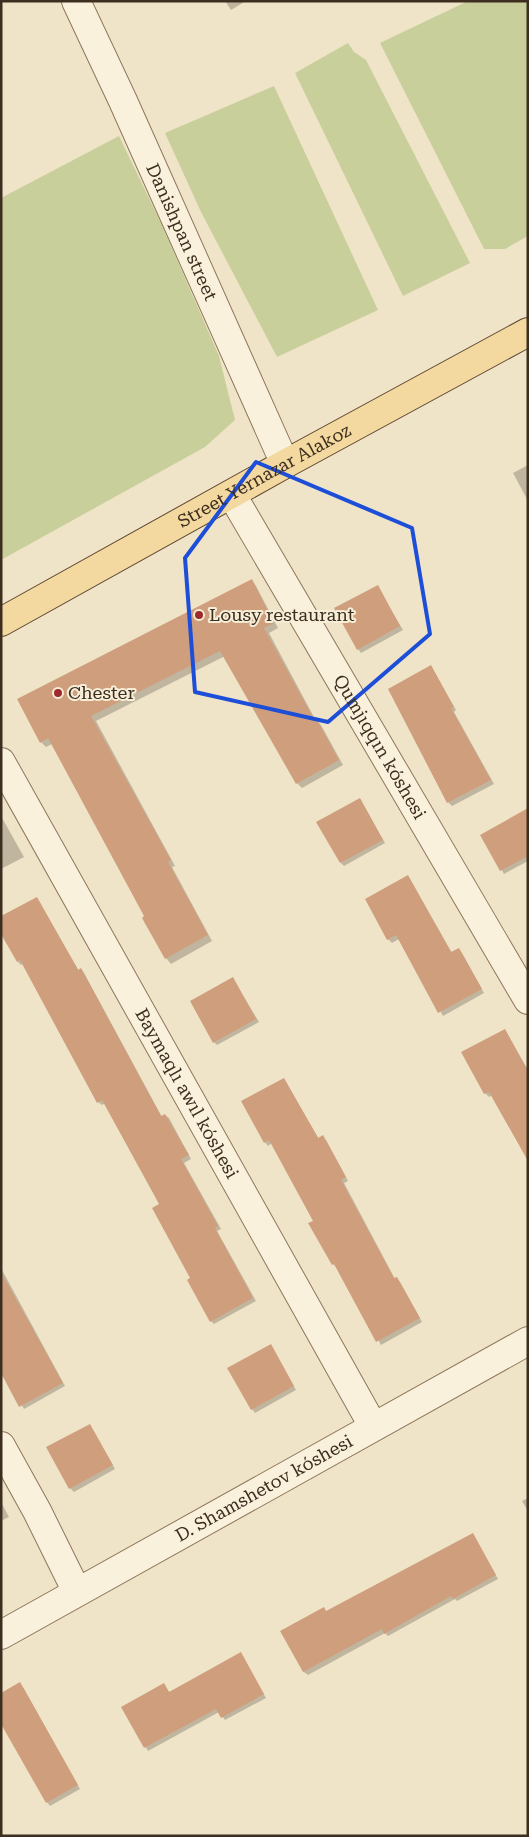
<svg xmlns="http://www.w3.org/2000/svg" width="529" height="1837" font-family="'Roboto Serif',serif">
<rect width="100%" height="100%" fill="#f0e4c8"/>
<g fill="#c9cf9b">
<polygon points="468,1 528,1 528,236 505,249 484,249 380,43"/>
<polygon points="348,43 354,52 366,60 470,263 403,296 295,73"/>
<polygon points="274,86 378,310 277,357 201,212 165,133"/>
<polygon points="119,136 161,223 219,356 235,420 205,447 1,560 1,198"/>
</g>
<g fill="#0003">
<polygon points="225,1 246,1 231,10"/>
<polygon points="528,465 528,501 513,473"/>
<polygon points="251,580 256,586 278,628 269,633 315,719 321,725 343,765 302,788 297,783 225,656 96,721 175,866 172,867 212,941 171,964 166,958 146,917 52,744 46,747 41,742"/>
<polygon points="377,586 403,630 361,653 358,649"/>
<polygon points="431,667 456,710 454,712 494,784 452,806 448,802"/>
<polygon points="360,799 385,843 344,866 341,863"/>
<polygon points="1,816 24,857 1,869"/>
<polygon points="528,818 528,861 504,874 482,835"/>
<polygon points="408,876 452,953 458,949 462,953 484,993 443,1016 399,939 392,943 388,939 367,899"/>
<polygon points="37,898 79,971 81,969 84,973 162,1117 165,1115 169,1118 191,1159 184,1163 221,1229 217,1231 256,1301 214,1324 211,1321 160,1204 106,1103 102,1105 98,1102 24,963 21,965 18,962"/>
<polygon points="233,979 259,1022 217,1045 214,1042"/>
<polygon points="505,1030 528,1070 528,1156 492,1095 489,1097 485,1093"/>
<polygon points="284,1079 319,1139 326,1140 348,1181 344,1183 395,1279 400,1282 422,1322 381,1345 337,1267 333,1264 315,1221 272,1143 268,1146 265,1142"/>
<polygon points="1,1268 65,1386 24,1409 1,1371"/>
<polygon points="271,1346 296,1390 255,1413 252,1409"/>
<polygon points="89,1425 115,1469 74,1492 70,1488"/>
<polygon points="528,1498 528,1511 522,1501"/>
<polygon points="1,1502 9,1517 1,1521"/>
<polygon points="473,1535 498,1579 457,1601 455,1599 388,1636 385,1633 308,1675 304,1672 282,1631 327,1612"/>
<polygon points="241,1654 266,1698 225,1720 219,1712 148,1751 123,1707 164,1685 170,1693"/>
<polygon points="23,1687 80,1789 50,1806 47,1802"/>
</g>
<g fill="#cf9f7d">
<polygon points="252,579 274,623 264,628 314,719 316,718 339,760 296,784 220,651 91,716 171,860 168,862 208,935 165,959 142,918 144,916 48,738 40,743 17,699"/>
<polygon points="378,585 400,626 357,650 334,608"/>
<polygon points="431,665 454,707 451,708 491,780 447,803 388,689"/>
<polygon points="360,798 383,840 340,863 316,822"/>
<polygon points="528,808 528,856 500,871 480,835"/>
<polygon points="408,875 451,952 459,948 482,989 438,1013 396,935 387,940 365,899"/>
<polygon points="37,897 78,970 81,968 161,1116 165,1114 189,1155 181,1159 218,1226 215,1228 253,1298 210,1322 187,1280 190,1278 152,1208 159,1204 102,1100 97,1103 20,960 17,962 1,934 1,916"/>
<polygon points="233,977 256,1019 213,1043 190,1001"/>
<polygon points="505,1029 528,1071 528,1161 489,1092 484,1094 461,1052"/>
<polygon points="284,1078 318,1138 323,1135 346,1177 341,1180 394,1278 397,1277 420,1318 376,1342 334,1264 332,1265 308,1223 313,1221 269,1140 264,1143 241,1101"/>
<polygon points="1,1272 63,1383 19,1407 1,1373"/>
<polygon points="271,1344 294,1386 251,1410 227,1368"/>
<polygon points="90,1424 113,1465 69,1489 46,1447"/>
<polygon points="473,1533 496,1575 453,1599 451,1596 384,1634 382,1629 303,1672 280,1631 324,1607 326,1611"/>
<polygon points="241,1652 264,1694 221,1718 216,1709 144,1748 121,1707 164,1683 169,1692"/>
<polygon points="20,1682 78,1785 46,1803 1,1724 1,1693"/>
</g>
<g fill="none" stroke-linecap="round" stroke-linejoin="round">
<defs>
<g id="minor">
<path id="s1" d="M76,1L123,101L285,464"/>
<path id="s2" d="M232,495L528,1000"/>
<path id="s3" d="M1,762L373,1426"/>
<polyline points="1,1446 37,1511 77,1592"/>
<path id="s4" d="M1,1635L528,1341"/>
</g>
<g id="major">
<path id="s5" d="M1,622L285,464L528,332"/>
</g>
</defs>
<use href="#minor" stroke="#8d765c" stroke-width="30"/>
<use href="#major" stroke="#5b4430" stroke-width="30"/>
<use href="#minor" stroke="#faf1dc" stroke-width="28"/>
<use href="#major" stroke="#f3d9a0" stroke-width="28"/>
</g>
<path fill="none" stroke="#1d4ed8" stroke-width="4" stroke-linejoin="round" d="M256,462L412,528L430,634L328,722L195,692L185,558Z"/>
<g fill="#9e2a2b" stroke="#f7eed8" stroke-width="2">
<circle cx="199" cy="615" r="5"/>
<circle cx="58" cy="693" r="5"/>
</g>
<g text-anchor="middle" stroke-width="4" stroke-linejoin="round" paint-order="stroke">
<g font-size="18" fill="#3d2e20" stroke="#f7eed8">
<text dy="6" stroke="none"><textPath href="#s1" startOffset="254">Danishpan street</textPath></text>
<text dy="6" stroke="none"><textPath href="#s5" startOffset="301">Street Yernazar Alakoz</textPath></text>
<text dy="6" stroke="none"><textPath href="#s2" startOffset="292">Qumjıqqın kóshesi</textPath></text>
<text dy="6" stroke="none"><textPath href="#s3" startOffset="380">Baymaqlı awıl kóshesi</textPath></text>
<text dy="6" stroke="none"><textPath href="#s4" startOffset="301">D. Shamshetov kóshesi</textPath></text>
</g>
<g font-size="18" fill="#3d2e20" stroke="#f7eed8" text-anchor="start">
<text x="209" y="621">Lousy restaurant</text>
<text x="68" y="699">Chester</text>
</g>
</g>
<rect width="529" height="1837" fill="none" stroke="#3d2e20" stroke-width="5"/>
</svg>
